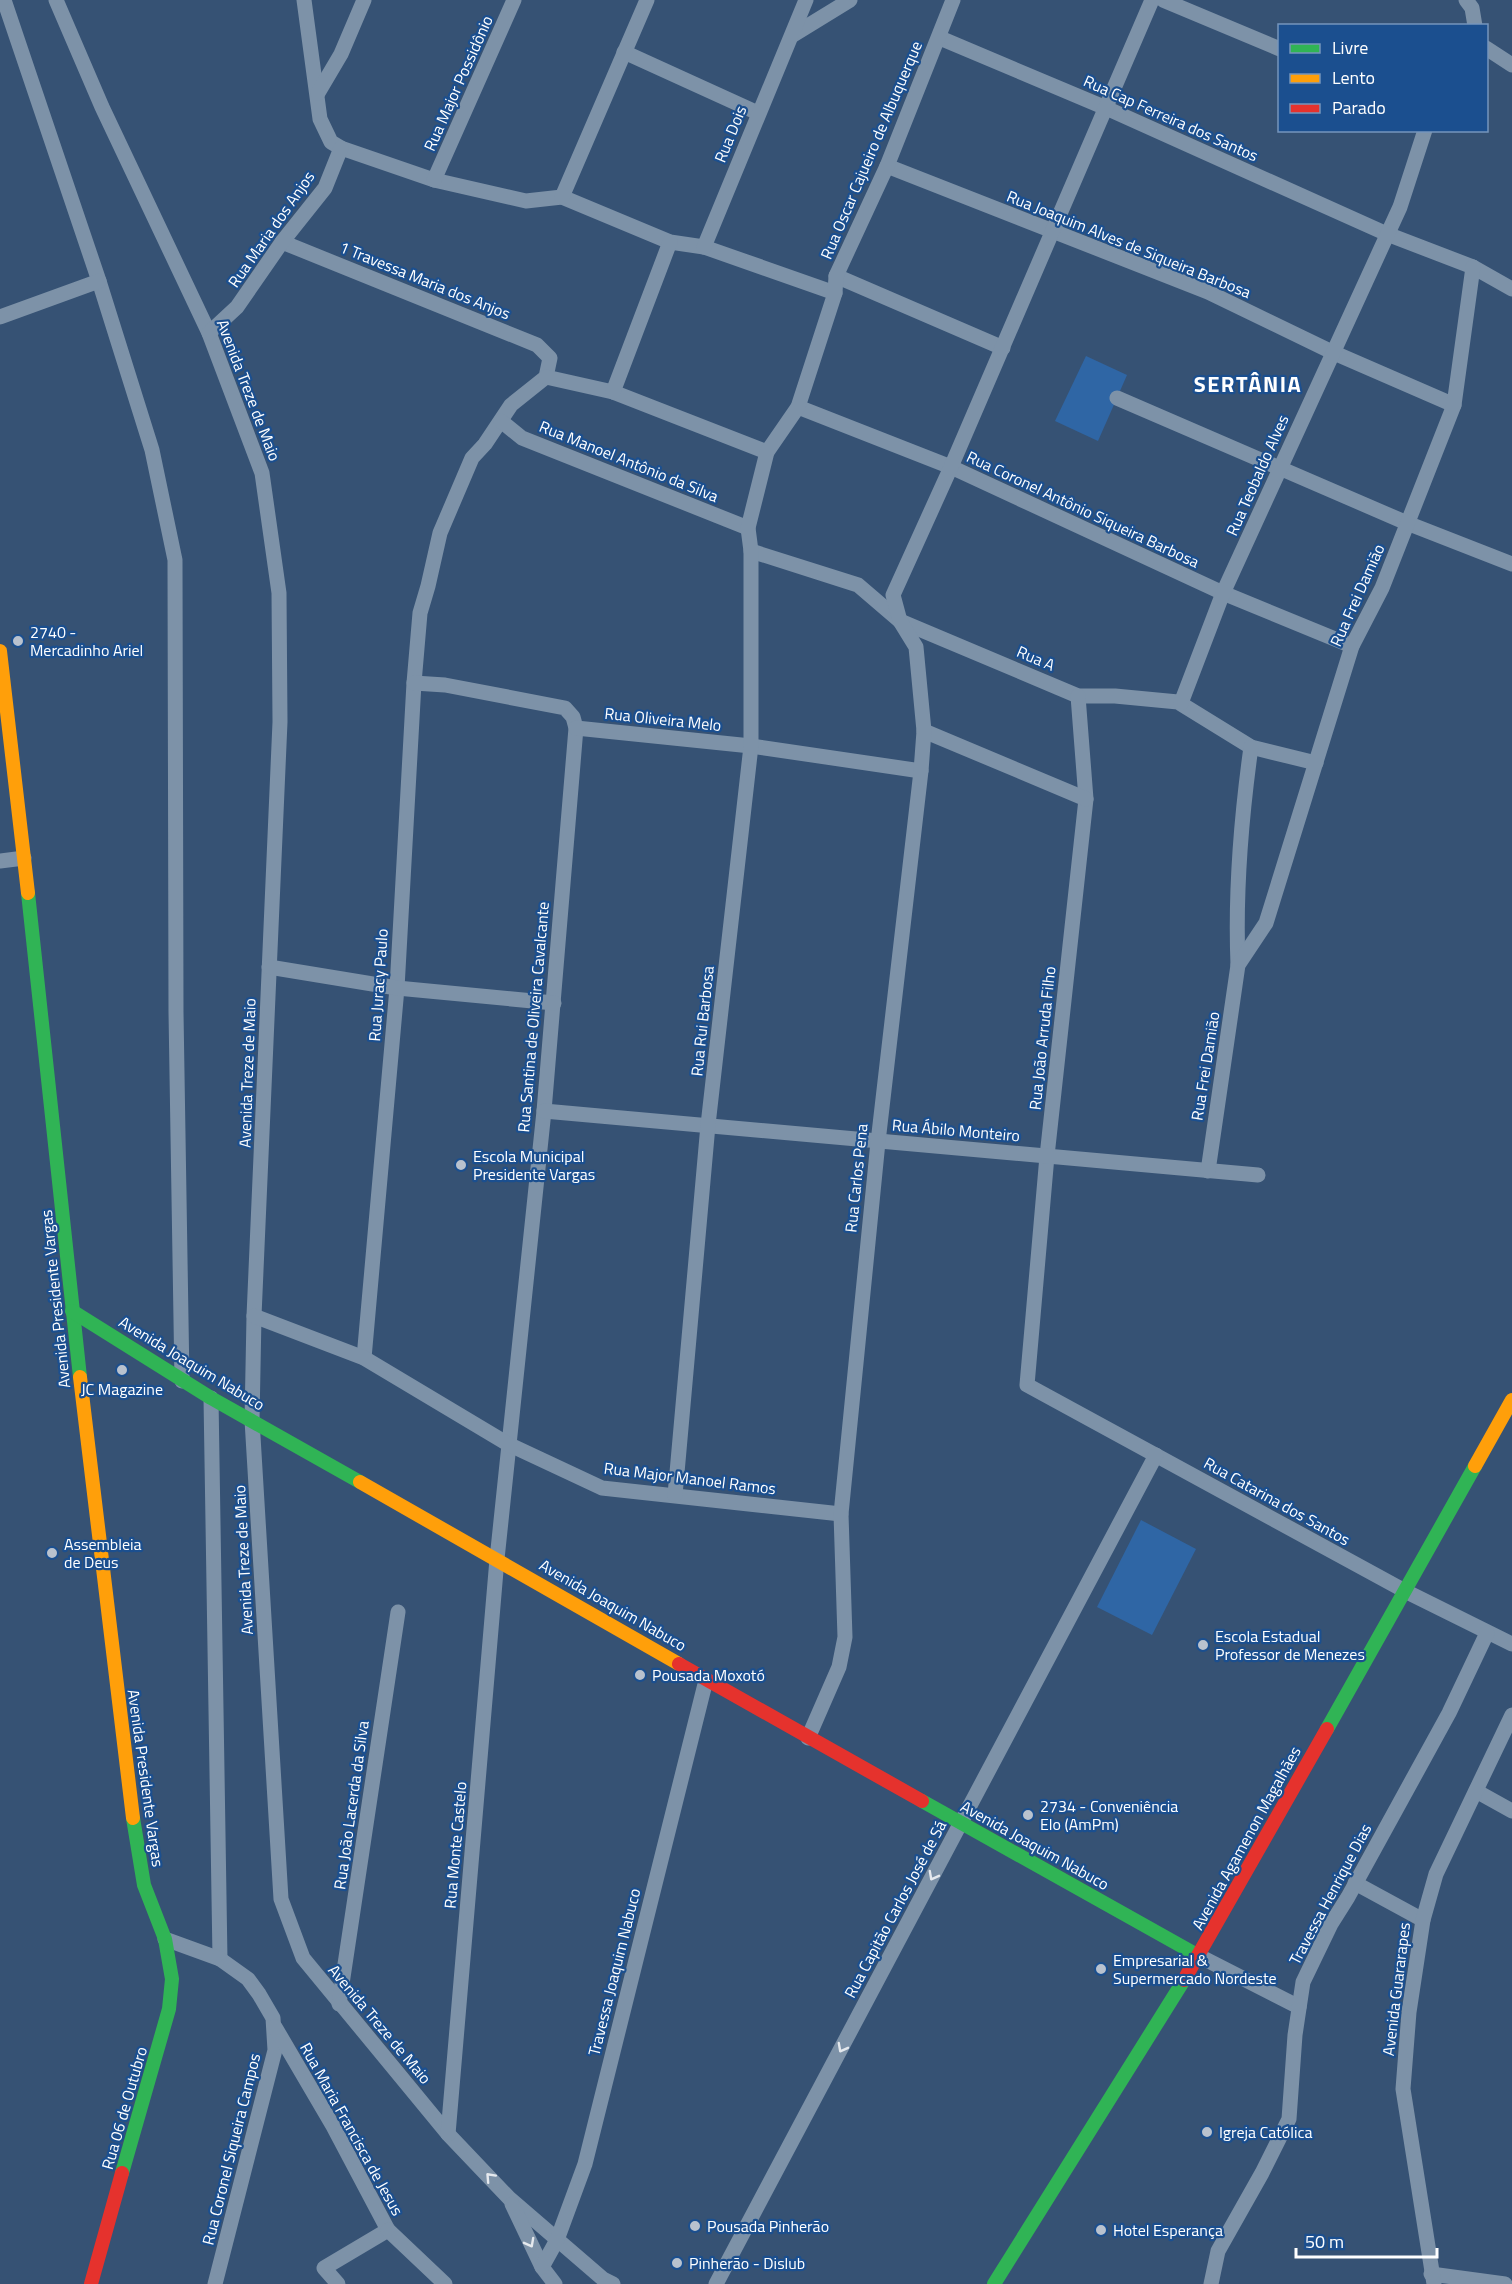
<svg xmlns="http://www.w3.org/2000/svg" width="1512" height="2284" font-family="'Titillium Web',sans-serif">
<rect width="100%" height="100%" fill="#365274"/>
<g fill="#2f66a5">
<polygon points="1086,356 1127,375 1098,441 1055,421"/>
<polygon points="1141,1520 1196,1549 1152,1635 1097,1607"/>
</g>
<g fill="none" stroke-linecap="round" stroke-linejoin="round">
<g stroke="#7d92a8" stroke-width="15">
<polyline points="4,0 99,281 152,450 175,560 176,1012 182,1381"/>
<polyline points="56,0 102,107 209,333 262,473 279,593 280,722 254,1316 252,1420 281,1899 303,1958 448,2134 509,2198 603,2279 613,2284"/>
<polyline points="304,0 320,119 331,142 341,148 434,180 526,201 562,197 670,242 704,247 835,293"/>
<polyline points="1163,0 1280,49"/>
<polyline points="1466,0 1472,8 1475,26"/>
<polyline points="793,35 850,0"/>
<polyline points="940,38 1106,108 1387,234 1473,267 1512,289"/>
<polyline points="1486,48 1512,65"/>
<polyline points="624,52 758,113"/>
<polyline points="318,93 341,54 364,0"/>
<polyline points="887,166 1208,292 1332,352 1454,405"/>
<polyline points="434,180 514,0"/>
<polyline points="562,197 647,0"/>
<polyline points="282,242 537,345 550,358 546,377 511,405 485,444 472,458 440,533 428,586 420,613 414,683 397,988 364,1358"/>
<polyline points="704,247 806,0"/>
<polyline points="836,276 1003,348"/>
<polyline points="0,317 99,281"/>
<polyline points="209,333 237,307 282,242 325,188 341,148"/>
<polyline points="546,377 613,392 767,452"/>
<polyline points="613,392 670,242"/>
<polyline points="1117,398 1407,523 1512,564"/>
<polyline points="798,407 951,467 1223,593 1352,646"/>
<polyline points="501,421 522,438 748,528"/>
<polyline points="751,551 858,585 900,621 1078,696 1115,696 1178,702 1251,747 1316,763"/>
<polyline points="414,683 445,685 565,708 573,717 576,728 544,1111 497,1559 448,2134"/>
<polyline points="1078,696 1086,799 1047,1156 1027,1385 1405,1591 1512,1644"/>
<polyline points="1181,703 1223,593 1400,207 1425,130"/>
<polyline points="576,728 751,746 921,771"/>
<polyline points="924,731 1086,799"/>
<polyline points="0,861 24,858"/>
<path d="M1238,965C1235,892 1241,819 1251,747"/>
<polyline points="269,967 397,988 554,1003"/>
<polyline points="544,1111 1258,1175"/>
<polyline points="1208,1171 1238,965 1266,923 1352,646 1382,588 1454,405 1473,267"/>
<polyline points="254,1316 364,1358 508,1444 602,1488 841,1514"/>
<polyline points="211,1398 220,1959"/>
<polyline points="675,1495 708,1125 751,746 751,551 748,528 767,452 798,407 835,293 836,276 887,166 953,0"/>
<polyline points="808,1738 839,1667 845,1637 841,1514 878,1142 921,771 924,731 916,647 900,621 893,595 951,467 1152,0"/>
<polyline points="1476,1791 1512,1811"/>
<polyline points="1355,1883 1423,1920"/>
<polyline points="165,1939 220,1959 248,1979 259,1994 273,2018 275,2050 215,2284"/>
<polyline points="1199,1956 1299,2007"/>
<polyline points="339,2004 398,1612"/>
<polyline points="275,2027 333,2126 388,2230 324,2268 338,2284"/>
<polyline points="512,2204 542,2267 555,2284"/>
<polyline points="388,2230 445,2284"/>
<polyline points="542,2267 557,2240 585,2164 706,1680"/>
<polyline points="1431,2274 1505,2284"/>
<polyline points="716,2284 1156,1455"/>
<polyline points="1211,2284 1218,2251 1262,2173 1289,2119 1295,2035 1303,1982 1331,1924 1348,1897 1449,1713 1487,1633"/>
<polyline points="1434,2284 1403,2089 1409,2012 1423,1920 1436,1874 1512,1715"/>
</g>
<g stroke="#30b455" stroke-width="14">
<polyline points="28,893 80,1377"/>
<polyline points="72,1311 211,1398 360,1482"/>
<polyline points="1327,1729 1475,1466"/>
<polyline points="922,1801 1199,1956"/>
<polyline points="122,2173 169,2009 172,1979 165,1939 144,1885 133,1818"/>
<polyline points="994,2284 1184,1980"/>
</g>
<g stroke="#ff9f0a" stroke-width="14">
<polyline points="0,651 28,893"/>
<polyline points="80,1377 133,1818"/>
<polyline points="1475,1466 1512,1400"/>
<polyline points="360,1482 679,1664"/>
</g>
<g stroke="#e5322d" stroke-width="14">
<polyline points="679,1664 922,1801"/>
<polyline points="1184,1980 1327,1729"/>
<polyline points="91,2284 122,2173"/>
</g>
</g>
<defs><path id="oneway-chevron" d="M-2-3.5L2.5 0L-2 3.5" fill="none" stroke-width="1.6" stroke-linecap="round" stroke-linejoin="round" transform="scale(1.5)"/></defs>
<g stroke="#e5e9ee">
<use href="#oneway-chevron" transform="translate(933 1876) rotate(118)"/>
<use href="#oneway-chevron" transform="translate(842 2048) rotate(118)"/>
<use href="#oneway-chevron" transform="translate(490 2177) rotate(-133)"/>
<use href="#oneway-chevron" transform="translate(530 2243) rotate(62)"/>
</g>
<g fill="#b9c2ce" stroke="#1b4f8f" stroke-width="2">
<circle cx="18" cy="641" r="6"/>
<circle cx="461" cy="1165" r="6"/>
<circle cx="122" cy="1370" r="6"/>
<circle cx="52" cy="1553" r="6"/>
<circle cx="1203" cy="1645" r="6"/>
<circle cx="640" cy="1675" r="6"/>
<circle cx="1028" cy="1815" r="6"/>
<circle cx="1101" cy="1969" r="6"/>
<circle cx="1207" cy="2132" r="6"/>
<circle cx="695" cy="2226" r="6"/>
<circle cx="1101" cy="2230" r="6"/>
<circle cx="677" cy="2263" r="6"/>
</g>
<g text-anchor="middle" stroke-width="4.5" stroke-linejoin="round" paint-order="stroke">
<g font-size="16" fill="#fff" stroke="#1b4f8f">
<text transform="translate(458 83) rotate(-66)" y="6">Rua Major Possidônio</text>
<text transform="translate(1171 118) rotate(24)" y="6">Rua Cap Ferreira dos Santos</text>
<text transform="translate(730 134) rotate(-68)" y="6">Rua Dois</text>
<text transform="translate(871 150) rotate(-67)" y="6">Rua Oscar Cajueiro de Albuquerque</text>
<text transform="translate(271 229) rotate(-55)" y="6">Rua Maria dos Anjos</text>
<text transform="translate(1129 244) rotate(22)" y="6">Rua Joaquim Alves de Siqueira Barbosa</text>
<text transform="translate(425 280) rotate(22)" y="6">1 Travessa Maria dos Anjos</text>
<text transform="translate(249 390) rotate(69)" y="6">Avenida Treze de Maio</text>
<text transform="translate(629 461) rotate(22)" y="6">Rua Manoel Antônio da Silva</text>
<text transform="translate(1257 475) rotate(-66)" y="6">Rua Teobaldo Alves</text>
<text transform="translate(1083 509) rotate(25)" y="6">Rua Coronel Antônio Siqueira Barbosa</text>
<text transform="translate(1357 595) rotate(-66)" y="6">Rua Frei Damião</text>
<text transform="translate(1036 658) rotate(23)" y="6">Rua A</text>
<text transform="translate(663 719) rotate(6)" y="6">Rua Oliveira Melo</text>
<text transform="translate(378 985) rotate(-86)" y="6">Rua Juracy Paulo</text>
<text transform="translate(533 1017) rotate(-85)" y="6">Rua Santina de Oliveira Cavalcante</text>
<text transform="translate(702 1021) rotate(-84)" y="6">Rua Rui Barbosa</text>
<text transform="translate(1042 1038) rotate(-84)" y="6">Rua João Arruda Filho</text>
<text transform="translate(1205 1066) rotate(-81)" y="6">Rua Frei Damião</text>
<text transform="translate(247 1073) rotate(-88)" y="6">Avenida Treze de Maio</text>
<text transform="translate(956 1130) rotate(5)" y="6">Rua Ábilo Monteiro</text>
<text transform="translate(856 1178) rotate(-84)" y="6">Rua Carlos Pena</text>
<text transform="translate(55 1299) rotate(-96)" y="6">Avenida Presidente Vargas</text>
<text transform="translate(192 1363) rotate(31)" y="6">Avenida Joaquim Nabuco</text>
<text transform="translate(690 1478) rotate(7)" y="6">Rua Major Manoel Ramos</text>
<text transform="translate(1277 1501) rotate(29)" y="6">Rua Catarina dos Santos</text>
<text transform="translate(243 1560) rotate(-93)" y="6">Avenida Treze de Maio</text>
<text transform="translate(613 1605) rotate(30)" y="6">Avenida Joaquim Nabuco</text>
<text transform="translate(146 1778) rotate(82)" y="6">Avenida Presidente Vargas</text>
<text transform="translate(351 1805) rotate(-82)" y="6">Rua João Lacerda da Silva</text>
<text transform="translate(1246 1838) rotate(-61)" y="6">Avenida Agamenon Magalhães</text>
<text transform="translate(455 1845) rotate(-85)" y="6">Rua Monte Castelo</text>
<text transform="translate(1035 1845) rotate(29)" y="6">Avenida Joaquim Nabuco</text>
<text transform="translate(1330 1894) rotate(-62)" y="6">Travessa Henrique Dias</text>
<text transform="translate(895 1909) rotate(-62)" y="6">Rua Capitão Carlos José de Sá</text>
<text transform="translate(614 1972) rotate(-76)" y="6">Travessa Joaquim Nabuco</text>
<text transform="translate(1396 1989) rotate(-83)" y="6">Avenida Guararapes</text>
<text transform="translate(380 2024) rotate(50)" y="6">Avenida Treze de Maio</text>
<text transform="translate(124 2108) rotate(-74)" y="6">Rua 06 de Outubro</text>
<text transform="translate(352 2129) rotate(61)" y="6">Rua Maria Francisca de Jesus</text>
<text transform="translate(231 2149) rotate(-76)" y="6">Rua Coronel Siqueira Campos</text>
</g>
<g font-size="16" fill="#fff" stroke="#1b4f8f" text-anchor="start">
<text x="30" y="638">2740 -<tspan x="30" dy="18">Mercadinho Ariel</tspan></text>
<text x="473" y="1162">Escola Municipal<tspan x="473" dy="18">Presidente Vargas</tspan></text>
<text x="122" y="1395" text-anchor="middle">JC Magazine</text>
<text x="64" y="1550">Assembleia<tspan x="64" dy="18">de Deus</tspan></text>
<text x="1215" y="1642">Escola Estadual<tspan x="1215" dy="18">Professor de Menezes</tspan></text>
<text x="652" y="1681">Pousada Moxotó</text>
<text x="1040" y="1812">2734 - Conveniência<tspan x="1040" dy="18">Elo (AmPm)</tspan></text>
<text x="1113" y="1966">Empresarial &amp;<tspan x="1113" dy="18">Supermercado Nordeste</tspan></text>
<text x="1219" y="2138">Igreja Católica</text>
<text x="707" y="2232">Pousada Pinherão</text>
<text x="1113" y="2236">Hotel Esperança</text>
<text x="689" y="2269">Pinherão - Dislub</text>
</g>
<g font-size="22" font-weight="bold" letter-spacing="1.5" fill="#fff" stroke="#1b4f8f">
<text x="1248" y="392">SERTÂNIA</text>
</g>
</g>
<rect x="1278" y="24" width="210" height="108" fill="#1b4f8f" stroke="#7695bc" stroke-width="1.5"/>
<rect x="1290" y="44" width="30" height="9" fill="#30b455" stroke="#7695bc" stroke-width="1.5"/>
<text x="1332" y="54" font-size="18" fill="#ffffff">Livre</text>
<rect x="1290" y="74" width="30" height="9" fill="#ff9f0a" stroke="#7695bc" stroke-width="1.5"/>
<text x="1332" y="84" font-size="18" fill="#ffffff">Lento</text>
<rect x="1290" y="104" width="30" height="9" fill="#e5322d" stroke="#7695bc" stroke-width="1.5"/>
<text x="1332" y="114" font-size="18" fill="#ffffff">Parado</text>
<path d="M1296 2248v9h141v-9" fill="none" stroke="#ffffff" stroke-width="3"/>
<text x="1305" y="2248" font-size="18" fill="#ffffff" stroke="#1b4f8f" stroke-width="4.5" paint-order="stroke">50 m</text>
</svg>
